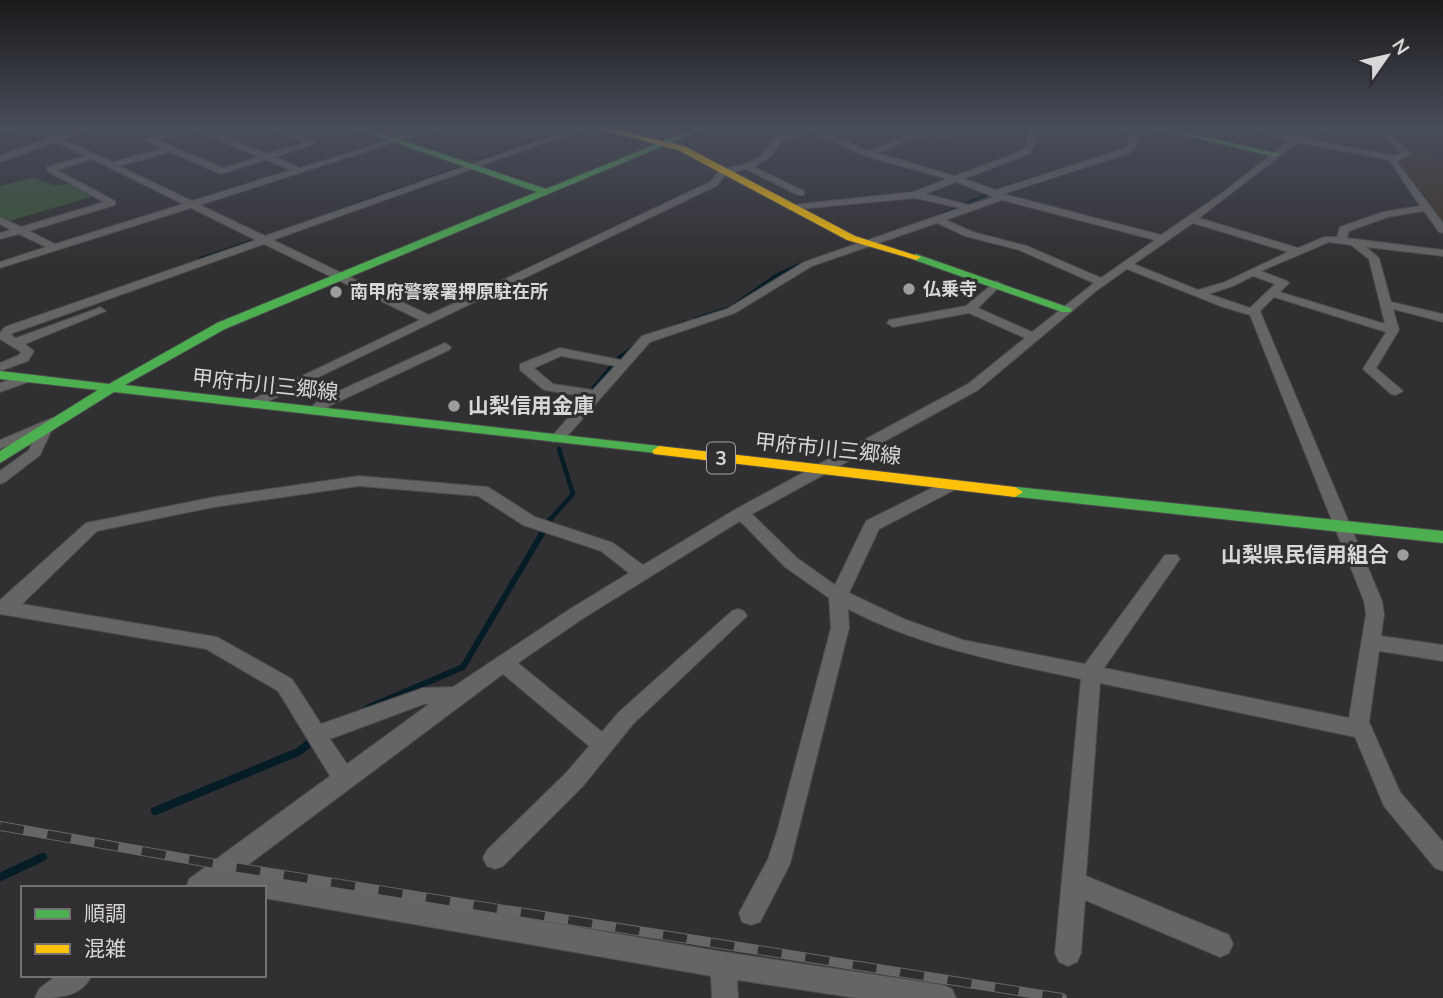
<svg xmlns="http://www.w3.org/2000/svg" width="1443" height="998" font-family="Mulish,'Noto Sans JP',sans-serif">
<rect width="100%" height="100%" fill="#302f31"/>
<polygon fill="#3f3327" points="1408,154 1443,159 1443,224 1404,174 1400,164"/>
<polygon fill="#3a5534" points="35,177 52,185 76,184 97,195 6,222 0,220 0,186"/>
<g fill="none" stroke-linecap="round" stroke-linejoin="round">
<g stroke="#041d27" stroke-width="2.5">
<polyline points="1097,157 1127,147 1129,136"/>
<polyline points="473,163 573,128"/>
<polyline points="1018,183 1079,164"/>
<polyline points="325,215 461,167"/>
<polyline points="931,219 992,192"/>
</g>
<g stroke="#041d27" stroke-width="3.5">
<polyline points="200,259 253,241"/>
<polyline points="695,319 730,308 777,275 810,260"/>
<polyline points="619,358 645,338 686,322"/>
</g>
<g stroke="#041d27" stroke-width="4.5">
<polyline points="570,416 621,356"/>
<polyline points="548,522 573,494 559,449"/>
</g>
<polyline stroke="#041d27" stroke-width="6" points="367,708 463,667 550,520"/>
<g stroke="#041d27" stroke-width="8">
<polyline points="155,811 298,752 314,740"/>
<polyline points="0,877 43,857"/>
</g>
<defs>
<g id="street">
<path d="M30,128H40L57,136L79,128H90L63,139L112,162L162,149L145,140L187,128H203L267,154L305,143L269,128H280L317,143L275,157L300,168L428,128H439L200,205L265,236L575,128H586L273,240L429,315L710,182L721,169L747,164L760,157L776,137L805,128H816L869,151L922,130L944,132L952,128H961L948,137L926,134L877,153L955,176L1024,150L1031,128H1039L1031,153L964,179L996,190L1128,147L1129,131L1118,128H1171L1168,132L1137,131L1136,148L1129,153L1003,194L1161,235L1225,191L1288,141L1255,128H1266L1293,137L1318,128H1328L1306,139L1395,156L1401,153L1377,128H1385L1410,153L1397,162L1443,223V233L1439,232L1424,211L1388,217L1349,231L1347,238L1443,250V256L1366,247L1379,258L1391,302L1443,314V322L1393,309L1399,330L1376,368L1403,391L1396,395L1391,394L1363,369L1386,332L1274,297L1260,311L1382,601L1384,614L1381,636L1443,645V661L1379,651L1369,722L1400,792L1443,842V871L1435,868L1384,806L1355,737L1100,683L1086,876L1229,935L1233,944L1229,953L1220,957L1085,900L1081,953L1077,962L1068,966L1059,962L1055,953L1081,679C1000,662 921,647 848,609L849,628L790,864L760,922L751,925L742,922L739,913L768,859L777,832L831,628L829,598L785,567L740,521L582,619L518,663L602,732L619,712L732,611L738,609L744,611L747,616L633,724L583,786L503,866L495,869L487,866L483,858L487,850L567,772L589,746L503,674L241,870L724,952L943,985L952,989L956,998H856L737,980L738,998H712L711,976L264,898V888H186L189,879L330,776L278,691L206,649L0,614V600L86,523L214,497L359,476L488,487L535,517L613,543L643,565L736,509L968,384L1025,338L969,313L893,327L887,323L889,320L966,306L996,281L1002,284L978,308L1032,332L1094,283L1019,250L965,236L937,223L812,266L735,313L650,342L562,442H552L550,439L552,436L587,397L544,390L520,370V364L560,348L621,360L642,336L727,309L804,262L960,208L915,198L789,210V206L792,205L913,192L947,179L865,156L810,131L782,141L771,156L754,167L804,191V195H798L746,169L727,173L716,186L254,408L247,404L249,401L420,320L264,244L13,333L11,335L16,338L96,309L100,307L106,311L25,344L34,351L28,361L0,371V363L19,355L21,352L0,339V333L5,327L256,240L191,208L0,268V262L46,247L19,234L0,239V233L11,230L0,224V217L21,227L104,202L47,171V167L85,156L56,142L0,162V156L49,138ZM196,130L259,157L222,168L157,140ZM1298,142L1389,160L1420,206L1383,212L1340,227L1337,237H1324L1298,248L1199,218ZM170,152L221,174L266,160L291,170L192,201L119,166ZM92,159L183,204L55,244L29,231L115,205V201L57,170ZM956,182L994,197L969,205L925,194ZM1002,200L1155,240L1101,278L1027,246L973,232L946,220ZM1193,223L1288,252L1225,282L1198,290L1134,264ZM1329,242L1351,245L1369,259L1385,324L1280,292L1289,283L1287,281L1261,271ZM1127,269L1223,307L1250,315L1364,601L1366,614L1349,718L1104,668L1177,563L1180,559L1177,555H1165L1085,664L963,640L904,619L849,593L879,529L956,489L959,485L956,481H946L866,521L835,585L797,558L752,514L978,390L1096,291ZM1253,276L1275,284L1250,308L1209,294L1233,286ZM561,356L615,366L593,390L553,384L534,368ZM359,486L478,496L523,525L601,551L629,573L570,609L453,687L423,688L321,724L292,679L217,637L22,604L97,531L214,507ZM424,704H429L347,764L330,739Z"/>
<polygon points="445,343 451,347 449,350 329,406 319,414 309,414 307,411 319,400"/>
<polygon points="26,374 33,378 31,381 0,392 0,383"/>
<polygon points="52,418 59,422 53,427 40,455 5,482 0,484 0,471 29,450 35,435 0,449 0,440"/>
<path d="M57,975H92C81,998 58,998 35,998L39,989Z"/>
</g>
<g id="fast">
<polygon points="0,128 15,128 0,132"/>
<polygon points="354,128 365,128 546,189 696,128 706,128 225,329 125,385 659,446 666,451 664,454 114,392 0,463 0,451 98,390 0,379 0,371 109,384 217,323 537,192"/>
<polygon points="1153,128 1167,128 1280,154 1276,157"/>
<polygon points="916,254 1070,308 1072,310 1070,312 1062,312 912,259 911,257"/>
<polygon points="1015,487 1443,531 1443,543 1009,496 1007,492 1009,488"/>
</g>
<g id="slow">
<polygon points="596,128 608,128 684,146 855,236 921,257 916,260 847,240 678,150"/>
<polygon points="659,446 1015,487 1023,492 1015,497 654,454 652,451"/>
</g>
</defs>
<use href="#street" stroke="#4b4a4c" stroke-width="2"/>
<use href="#fast" stroke="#4b4a4c" stroke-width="2"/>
<use href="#slow" stroke="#4b4a4c" stroke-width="2"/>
<use href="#street" fill="#666565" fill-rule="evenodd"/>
<use href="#fast" fill="#4caf50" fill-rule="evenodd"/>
<use href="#slow" fill="#ffc107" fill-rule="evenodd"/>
<defs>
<polyline id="rail" points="0,826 227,866 1062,998"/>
</defs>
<use href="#rail" stroke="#666567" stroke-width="10"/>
<use href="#rail" stroke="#312e32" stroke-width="8" stroke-dasharray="24" stroke-linecap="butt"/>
</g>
<linearGradient id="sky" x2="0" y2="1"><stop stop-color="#1a1a1b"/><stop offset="0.48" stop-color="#484d5a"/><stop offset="1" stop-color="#484d5a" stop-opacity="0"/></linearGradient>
<rect width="1443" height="267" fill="url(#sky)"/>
<g fill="#9d9c9e" stroke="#312e32" stroke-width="2.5">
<circle cx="909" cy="289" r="7"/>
<circle cx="336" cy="292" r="7"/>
<circle cx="454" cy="406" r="7"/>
<circle cx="1403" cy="555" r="7"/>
</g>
<g text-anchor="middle" stroke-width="6" stroke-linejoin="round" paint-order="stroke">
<g font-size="18" font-weight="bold" fill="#d8d6d9" stroke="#312e32" text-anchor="start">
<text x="923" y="295">仏乗寺</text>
<text x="350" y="298">南甲府警察署押原駐在所</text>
</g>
<rect fill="#312e32" stroke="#a6a4a7" stroke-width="2" x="707" y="442.5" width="28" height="31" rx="5"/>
<g font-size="19" font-weight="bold" fill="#d8d6d9">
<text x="721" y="465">3</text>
</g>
<g font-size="21" fill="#d8d6d9" stroke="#312e32">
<text transform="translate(265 385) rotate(6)" y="7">甲府市川三郷線</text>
<text transform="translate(828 449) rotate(6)" y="7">甲府市川三郷線</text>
</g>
<g font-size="21" font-weight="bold" fill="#d8d6d9" stroke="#312e32" text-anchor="start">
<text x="468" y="413">山梨信用金庫</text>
<text x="1389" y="562" text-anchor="end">山梨県民信用組合</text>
</g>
</g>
<rect x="21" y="886" width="245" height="91" fill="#312e32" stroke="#747175" stroke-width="2"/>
<rect x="35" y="909" width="35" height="10" fill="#4caf50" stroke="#747175" stroke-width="2"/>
<text x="84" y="921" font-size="21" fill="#d8d6d9">順調</text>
<rect x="35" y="944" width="35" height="10" fill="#ffc107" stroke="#747175" stroke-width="2"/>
<text x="84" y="956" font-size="21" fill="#d8d6d9">混雑</text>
<g transform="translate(1387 56) rotate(56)" stroke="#312e32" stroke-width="5" paint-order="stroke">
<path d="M0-5L12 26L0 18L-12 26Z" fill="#d8d6d9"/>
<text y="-10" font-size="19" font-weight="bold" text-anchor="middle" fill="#d8d6d9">N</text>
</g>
</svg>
